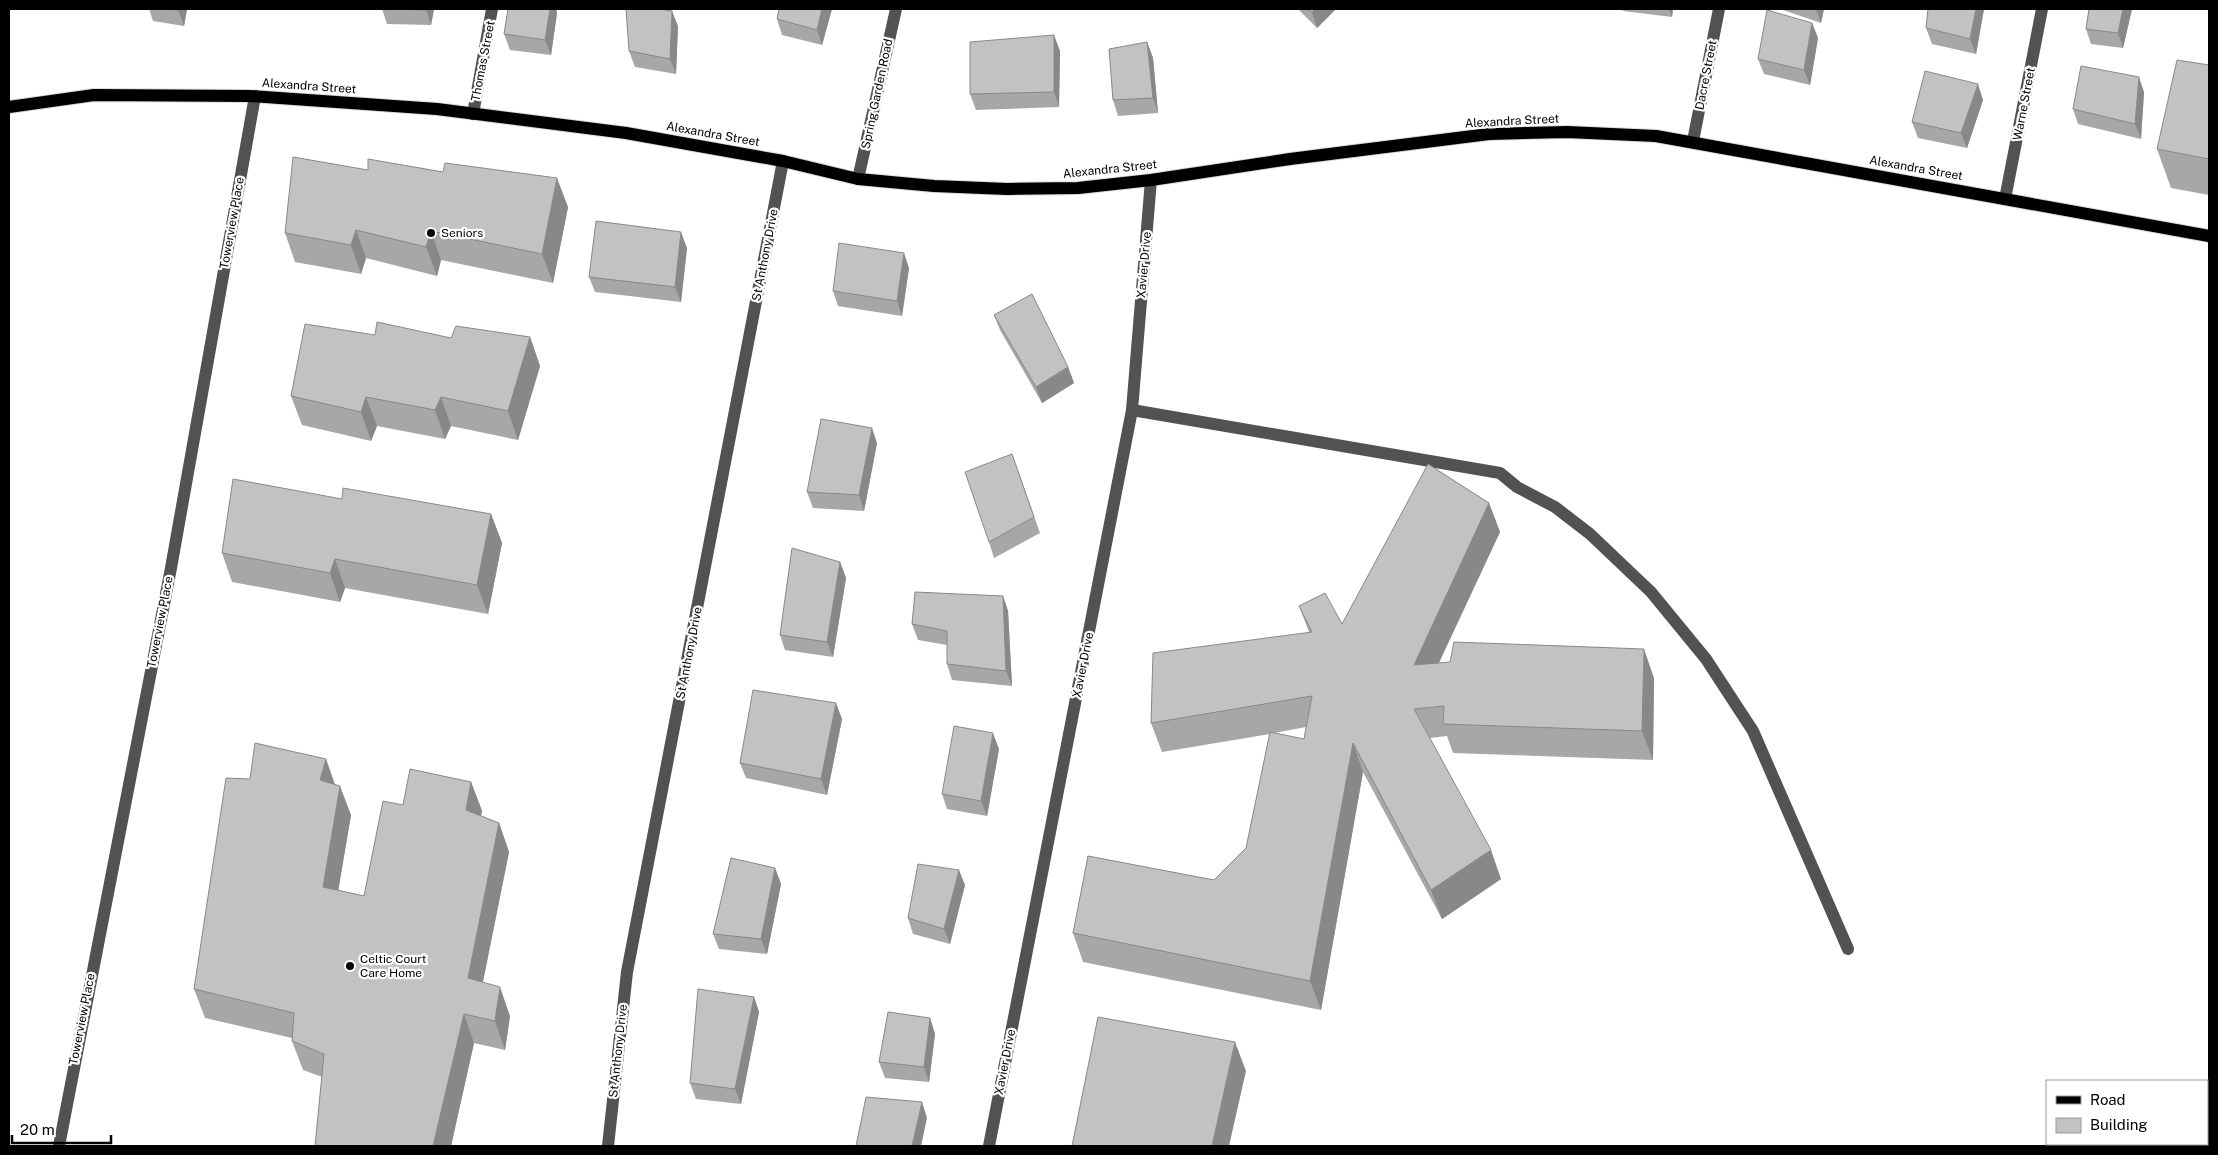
<svg xmlns="http://www.w3.org/2000/svg" width="2218" height="1155" font-family="'Public Sans',sans-serif">
<rect width="100%" height="100%" fill="#fff"/>
<g fill="none" stroke-linecap="round" stroke-linejoin="round">
<defs>
<polyline id="major" points="9,107 94,95 249,96 437,109 626,133 783,161 858,179 934,186 1007,189 1078,188 1151,180 1290,159 1489,134 1567,132 1656,136 2209,236"/>
</defs>
<use href="#major" stroke="#dbdbdb" stroke-width="14"/>
<g stroke="#525252" stroke-width="12">
<polyline points="473,114 492,9"/>
<polyline points="1693,141 1719,9"/>
<polyline points="858,179 896,9"/>
<polyline points="2005,199 2042,9"/>
<polyline points="1132,410 1500,473 1517,487 1555,507 1590,534 1651,592 1706,659 1753,731 1848,949"/>
<polyline points="59,1146 171,568 255,96"/>
<polyline points="608,1146 627,972 783,161"/>
<polyline points="989,1146 1132,410 1151,180"/>
</g>
<use href="#major" stroke="#000" stroke-width="12"/>
</g>
<g fill="#a7a7a7" fill-rule="evenodd">
<polygon points="149,9 187,9 184,26 153,21"/>
<polygon points="382,9 434,9 431,25 387,24"/>
<polygon points="508,9 556,9 557,13 551,55 510,50 504,34"/>
<polygon points="832,9 822,45 782,35 777,19"/>
<polygon points="1298,9 1336,9 1317,28"/>
<polygon points="1622,9 1673,9 1672,17 1623,11"/>
<polygon points="1780,9 1824,9 1821,23"/>
<polygon points="1984,9 1976,54 1932,44 1926,28"/>
<polygon points="2089,9 2132,9 2123,48 2091,44 2086,29"/>
<polygon points="1812,23 1818,38 1810,85 1764,74 1758,59"/>
<polygon points="678,26 676,74 635,67 629,51"/>
<polygon points="1147,42 1153,58 1158,113 1118,116 1113,100"/>
<polygon points="1060,51 1059,107 976,110 970,94"/>
<polygon points="2209,65 2209,195 2171,188 2157,149"/>
<polygon points="2144,92 2141,139 2078,124 2073,109"/>
<polygon points="1983,100 1967,148 1918,138 1912,122"/>
<polygon points="568,207 553,283 441,260 437,276 366,258 361,274 295,262 285,233"/>
<polygon points="687,248 681,302 595,292 589,277"/>
<polygon points="909,268 902,316 838,306 833,291"/>
<polygon points="994,315 1068,367 1074,383 1042,403 1000,330"/>
<polygon points="375,335 451,338 530,337 540,366 518,440 451,426 445,439 377,426 371,441 302,425 291,396"/>
<polygon points="877,443 864,511 813,508 807,492"/>
<polygon points="1012,454 1040,533 994,558 989,542"/>
<polygon points="342,499 491,514 502,543 488,614 345,588 340,602 232,582 222,553"/>
<path d="M1489,503L1500,532L1439,663L1654,678L1653,760L1453,753L1447,736L1430,738L1501,879L1442,919L1363,772L1321,1010L1083,962L1073,933L1214,880L1246,848L1270,734L1162,752L1151,723L1309,632L1299,606L1342,624ZM1306,727L1304,739L1274,733Z"/>
<polygon points="840,562 846,578 833,657 785,650 780,635"/>
<polygon points="1003,596 1008,611 1012,686 952,680 947,664 947,645 918,640 912,624"/>
<polygon points="842,719 827,795 746,778 740,763"/>
<polygon points="999,749 987,816 947,809 942,794"/>
<polygon points="326,759 335,785 351,815 338,890 364,896 403,805 471,782 482,811 481,816 499,823 509,852 483,982 510,1016 505,1050 474,1043 451,1146 315,1146 322,1077 303,1070 292,1041 292,1038 205,1018 194,989 250,779"/>
<polygon points="775,868 781,884 767,954 719,949 713,934"/>
<polygon points="965,885 950,944 913,934 908,918"/>
<polygon points="754,997 759,1012 741,1104 696,1099 690,1083"/>
<polygon points="930,1018 935,1034 929,1082 885,1078 879,1062"/>
</g>
<g fill="#888">
<polygon points="178,9 187,9 184,26 178,10"/>
<polygon points="426,9 434,9 431,25 426,10"/>
<polygon points="550,9 556,9 557,13 551,55 545,40"/>
<polygon points="822,9 832,9 822,45 817,30"/>
<polygon points="1315,9 1336,9 1317,28 1312,12"/>
<polygon points="1669,9 1673,9 1672,17"/>
<polygon points="1816,9 1824,9 1821,23"/>
<polygon points="1976,9 1984,9 1976,54 1970,39"/>
<polygon points="2123,9 2132,9 2123,48 2118,33"/>
<polygon points="672,11 678,26 676,74 670,59"/>
<polygon points="1812,23 1818,38 1810,85 1804,70"/>
<polygon points="1054,35 1060,51 1059,107 1054,92"/>
<polygon points="1147,42 1153,58 1158,113 1153,98"/>
<polygon points="2139,77 2144,92 2141,139 2135,124"/>
<polygon points="1978,84 1983,100 1967,148 1961,133"/>
<polygon points="557,178 568,207 553,283 542,254"/>
<polygon points="356,230 366,258 361,274 351,245"/>
<polygon points="431,231 441,260 437,276 426,247"/>
<polygon points="681,232 687,248 681,302 675,287"/>
<polygon points="904,253 909,268 902,316 897,301"/>
<polygon points="530,337 540,366 518,440 508,411"/>
<polygon points="1068,367 1074,383 1042,403 1036,387"/>
<polygon points="366,397 377,426 371,441 361,412"/>
<polygon points="441,397 451,426 445,439 435,410"/>
<polygon points="872,428 877,443 864,511 859,495"/>
<polygon points="1489,503 1500,532 1424,694 1414,665"/>
<polygon points="491,514 502,543 488,614 477,585"/>
<polygon points="335,559 345,588 340,602 330,573"/>
<polygon points="840,562 846,578 833,657 827,642"/>
<polygon points="1003,596 1008,611 1012,686 1006,671"/>
<polygon points="1644,649 1654,678 1653,760 1642,731"/>
<polygon points="836,703 842,719 827,795 821,779"/>
<polygon points="993,733 999,749 987,816 981,801"/>
<polygon points="1353,743 1363,772 1321,1010 1310,981"/>
<polygon points="326,759 336,788 320,780"/>
<polygon points="471,782 482,811 477,839 466,810"/>
<polygon points="340,786 351,815 334,916 323,887"/>
<polygon points="499,823 509,852 478,1006 468,978"/>
<polygon points="1491,850 1501,879 1442,919 1431,890"/>
<polygon points="775,868 781,884 767,954 761,939"/>
<polygon points="959,870 965,885 950,944 944,929"/>
<polygon points="500,987 510,1016 505,1050 495,1021"/>
<polygon points="754,997 759,1012 741,1104 735,1089"/>
<polygon points="464,1014 474,1043 451,1146 433,1146"/>
<polygon points="930,1018 935,1034 929,1082 924,1067"/>
<polygon points="1235,1042 1246,1071 1229,1146 1212,1146"/>
<polygon points="922,1102 927,1118 921,1146 912,1146"/>
</g>
<g fill="#c2c2c2" stroke="#888">
<polygon points="167,9 178,9 178,10"/>
<polygon points="392,9 426,9 426,10"/>
<polygon points="508,9 550,9 545,40 504,34"/>
<polygon points="626,9 659,9 672,11 670,59 629,51"/>
<polygon points="779,9 822,9 817,30 777,19"/>
<polygon points="1308,9 1315,9 1312,12"/>
<polygon points="1928,9 1976,9 1970,39 1926,28"/>
<polygon points="2089,9 2123,9 2118,33 2086,29"/>
<polygon points="1767,10 1812,23 1804,70 1758,59"/>
<polygon points="1054,35 1054,92 970,94 970,42"/>
<polygon points="1147,42 1153,98 1113,100 1109,49"/>
<polygon points="2177,60 2209,65 2209,159 2157,149"/>
<polygon points="2081,66 2139,77 2135,124 2073,109"/>
<polygon points="1925,71 1978,84 1961,133 1912,122"/>
<polygon points="293,157 368,170 368,159 443,172 445,163 557,178 542,254 431,231 426,247 356,230 351,245 285,233"/>
<polygon points="596,221 681,232 675,287 589,277"/>
<polygon points="839,243 904,253 897,301 833,291"/>
<polygon points="1032,294 1068,367 1036,387 994,315"/>
<polygon points="377,322 451,338 456,326 530,337 508,411 441,397 435,410 366,397 361,412 291,396 305,324 375,335"/>
<polygon points="821,419 872,428 859,495 807,492"/>
<polygon points="1012,454 1034,517 989,542 965,472"/>
<polygon points="1428,464 1489,503 1414,665 1450,662 1454,642 1644,649 1642,731 1443,724 1444,706 1414,709 1491,850 1431,890 1353,743 1310,981 1073,933 1088,856 1214,880 1246,848 1270,732 1304,739 1312,696 1151,723 1153,653 1312,632 1299,606 1325,593 1342,624"/>
<polygon points="233,479 342,499 343,488 491,514 477,585 335,559 330,573 222,553"/>
<polygon points="792,548 840,562 827,642 780,635"/>
<polygon points="915,592 1003,596 1006,671 947,664 947,631 912,624"/>
<polygon points="753,690 836,703 821,779 740,763"/>
<polygon points="954,726 993,733 981,801 942,794"/>
<polygon points="255,743 326,759 320,780 340,786 323,887 364,896 383,801 403,805 410,769 471,782 466,810 499,823 468,978 500,987 495,1021 464,1014 433,1146 315,1146 324,1054 292,1041 294,1013 194,989 226,778 250,779"/>
<polygon points="731,858 775,868 761,939 713,934"/>
<polygon points="918,864 959,870 944,929 908,918"/>
<polygon points="698,989 754,997 735,1089 690,1083"/>
<polygon points="888,1012 930,1018 924,1067 879,1062"/>
<polygon points="1098,1017 1235,1042 1212,1146 1072,1146"/>
<polygon points="866,1097 922,1102 912,1146 856,1146"/>
</g>
<g fill="#000" stroke="#fff" stroke-width="2">
<circle cx="431" cy="233" r="5"/>
<circle cx="350" cy="966" r="5"/>
</g>
<g text-anchor="middle" stroke-width="4.5" stroke-linejoin="round" paint-order="stroke">
<g font-size="12" fill="#000" stroke="#fff">
<text transform="translate(483 61) rotate(-79)" y="4">Thomas Street</text>
<text transform="translate(1706 75) rotate(-79)" y="4">Dacre Street</text>
<text transform="translate(309 86) rotate(4)" y="4">Alexandra Street</text>
<text transform="translate(877 94) rotate(-78)" y="4">Spring Garden Road</text>
<text transform="translate(2024 104) rotate(-79)" y="4">Warne Street</text>
<text transform="translate(1512 121) rotate(-3)" y="4">Alexandra Street</text>
<text transform="translate(713 134) rotate(10)" y="4">Alexandra Street</text>
<text transform="translate(1916 168) rotate(10)" y="4">Alexandra Street</text>
<text transform="translate(1110 169) rotate(-6)" y="4">Alexandra Street</text>
<text transform="translate(232 223) rotate(-80)" y="4">Towerview Place</text>
<text transform="translate(765 255) rotate(-79)" y="4">St Anthony Drive</text>
<text transform="translate(1144 265) rotate(-85)" y="4">Xavier Drive</text>
<text transform="translate(160 622) rotate(-79)" y="4">Towerview Place</text>
<text transform="translate(689 653) rotate(-79)" y="4">St Anthony Drive</text>
<text transform="translate(1083 665) rotate(-79)" y="4">Xavier Drive</text>
<text transform="translate(82 1019) rotate(-79)" y="4">Towerview Place</text>
<text transform="translate(618 1051) rotate(-84)" y="4">St Anthony Drive</text>
<text transform="translate(1005 1062) rotate(-79)" y="4">Xavier Drive</text>
</g>
<g font-size="12" fill="#000" stroke="#fff" text-anchor="start">
<text x="441" y="237">Seniors</text>
<text x="360" y="963">Celtic Court<tspan x="360" dy="14">Care Home</tspan></text>
</g>
</g>
<rect width="2218" height="1155" fill="none" stroke="#000000" stroke-width="20"/>
<rect x="2046" y="1080" width="162" height="65" fill="#ffffff" stroke="#999999"/>
<rect x="2056" y="1096" width="25" height="8" fill="#000000" stroke="#999999"/>
<text x="2090" y="1105" font-size="15" fill="#000000">Road</text>
<rect x="2056" y="1118" width="25" height="15" fill="#c2c2c2" stroke="#999999"/>
<text x="2090" y="1130" font-size="15" fill="#000000">Building</text>
<path d="M12 1135v8h99v-8" fill="none" stroke="#000000" stroke-width="2.5"/>
<text x="20" y="1135" font-size="15" fill="#000000" stroke="#ffffff" stroke-width="4" paint-order="stroke">20 m</text>
</svg>
